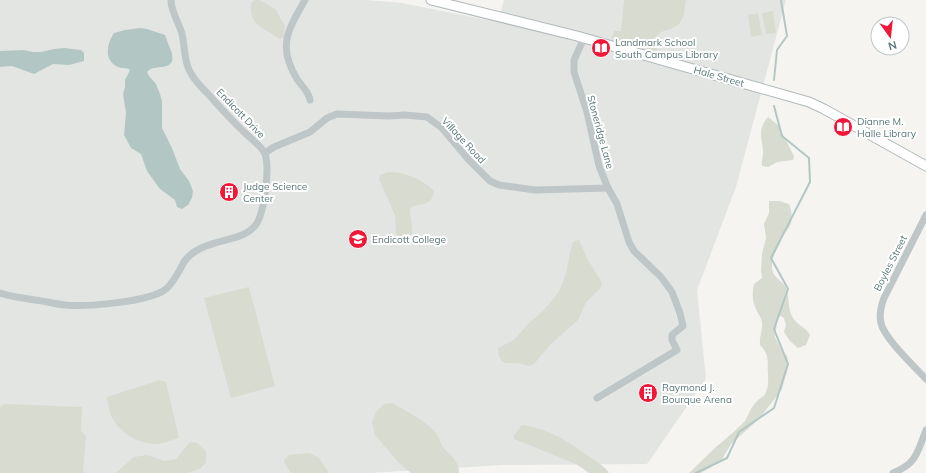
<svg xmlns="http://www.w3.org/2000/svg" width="926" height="473" font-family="Mulish,sans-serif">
<rect width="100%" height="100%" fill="#f6f4f1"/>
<polygon fill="#e3e5e3" points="0,0 367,0 402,3 498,22 504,0 786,0 736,187 697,290 706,379 647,464 504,465 370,473 0,473"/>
<g fill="#d8dbd0">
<path d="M255,0H259L267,4L276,10L285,26L284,37L280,39C266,29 246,24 252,2Z"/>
<polygon points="624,0 686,0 684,15 679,24 673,28 661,32 652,40 656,42 657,52 612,38 614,31 621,31"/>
<polygon points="773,11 776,33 766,34 762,13"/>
<polygon points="758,13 762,35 751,37 748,15"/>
<path d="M768,117L778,125L794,156L793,160L777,162L768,167L762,166C761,161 763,158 763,153C763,138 756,131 768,117Z"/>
<path d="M388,172C405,172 422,179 434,191C432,208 419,202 410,208C410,217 413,225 412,234C406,236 403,238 397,235L396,232L395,215L379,179L380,175Z"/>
<path d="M769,201H779L789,204C792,212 794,222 787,230C786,232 782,234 781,237C781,239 781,241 780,243C776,251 771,259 772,269C773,278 783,281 786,288C790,298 787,309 793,318C798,326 806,327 810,335L806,345L798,348L790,341L784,332L786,325L784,318L781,316H778L775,337L781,349L787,356L788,361V367L782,389L760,418L731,444L721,461L701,473H689L717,446C719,445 744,423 745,421C749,414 750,409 756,402C759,399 765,396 766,392C769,386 768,379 768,373C767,361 770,355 760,345C759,337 763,330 762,323C762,318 759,316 757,311C752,302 752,294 754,284L762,278L761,271L762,254L766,238L764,224L769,213Z"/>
<polygon points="579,240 587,258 602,283 601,288 586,302 578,320 551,344 534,364 529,366 518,363 505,363 501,360 499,356 498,348 514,340 529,323 540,314 551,302 560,290 566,273 572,244 574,241"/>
<polygon points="249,287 275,386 231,398 204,298"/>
<path d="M160,380L166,382L179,438C172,440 163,444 155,444C137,444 116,430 110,413C109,408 108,403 107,397Z"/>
<path d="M392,403C406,411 429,422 438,436C440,439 441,444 443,447C450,456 460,461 459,473H411L399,463L375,435L372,422L376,412L384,404Z"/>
<polygon points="5,404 82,407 81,431 86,436 83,471 85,473 0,473 0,407"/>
<path d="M522,425C550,429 567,441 590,457C596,461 605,467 609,473H589L576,464L514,439V435Z"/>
<polygon points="190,442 197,443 206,451 206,462 200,469 187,473 116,473 134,457 147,455 165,461 176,459"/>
<polygon points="309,453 319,458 329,473 291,473 286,466 284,460 289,455"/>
</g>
<g fill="#b2c7c4">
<path d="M140,28L147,29L165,35C167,41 170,48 172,53C176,73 154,63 147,72L149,76L156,84L160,94L162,101V128L172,148L180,169L189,181L193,191L192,198L188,205L182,209L177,207L175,200L160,189L147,171L141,154L131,148L124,135L126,113L123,94L125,87V80L130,70C126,67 122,69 118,67C103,60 107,44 114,33L125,30Z"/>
<polygon points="64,48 81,50 84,53 84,61 69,65 53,64 34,74 12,66 0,67 0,51 23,50 33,52 41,52 54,49"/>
</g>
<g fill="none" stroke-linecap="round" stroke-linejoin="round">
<g stroke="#b2c7c4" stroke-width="2">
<polyline points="774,80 777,50 787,36 781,0"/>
<polyline points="696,473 727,458 739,432 774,408 788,364 774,329 788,289 771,258 810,182 809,158 782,136 774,106"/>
</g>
<defs>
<polyline id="major" points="431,0 577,36 809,102 824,109 926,166"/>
</defs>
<use href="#major" stroke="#afb9ba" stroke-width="11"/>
<g stroke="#bec6c7" stroke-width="7">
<path d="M305,0C288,30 277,46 297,79C302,87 308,90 310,100"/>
<polyline points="584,38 574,60 574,72 587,112 599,166 608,188 617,204 629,242 634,251 661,277 672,292 680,313 683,326 672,335 672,340 677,350 597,398"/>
<polyline points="265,153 274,147 310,132 327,118 337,114 389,116 405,115 427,117 442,128 468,159 490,181 499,185 535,190 608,188"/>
<path d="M926,215L884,298C881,306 879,314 881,323C884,338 914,366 926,379"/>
<path d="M0,293C13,297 23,298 35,300C45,301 55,304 65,305C86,307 150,302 166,289C174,282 179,271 184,262C202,236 244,245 257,223C264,211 271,165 264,152C259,144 250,138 243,131C230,119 219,106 208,94C202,88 196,82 192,75C184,64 185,47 182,34C179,23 171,12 171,0"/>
<path d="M893,473C917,463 917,453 926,430"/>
</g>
<use href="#major" stroke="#fff" stroke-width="9"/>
</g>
<defs>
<symbol id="library-disc" viewBox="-11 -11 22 22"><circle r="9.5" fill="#f01738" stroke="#fff"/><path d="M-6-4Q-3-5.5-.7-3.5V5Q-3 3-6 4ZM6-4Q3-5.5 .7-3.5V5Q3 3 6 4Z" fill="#fff"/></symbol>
<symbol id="building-disc" viewBox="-11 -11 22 22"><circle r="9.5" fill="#f01738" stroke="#fff"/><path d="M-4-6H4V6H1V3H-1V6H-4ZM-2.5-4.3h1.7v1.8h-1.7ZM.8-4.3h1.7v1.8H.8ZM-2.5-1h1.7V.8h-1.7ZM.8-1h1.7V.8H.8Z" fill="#fff"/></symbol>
<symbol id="university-disc" viewBox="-11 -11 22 22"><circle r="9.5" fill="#f01738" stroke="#fff"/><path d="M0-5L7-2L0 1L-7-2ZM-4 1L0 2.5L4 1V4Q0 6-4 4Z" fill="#fff"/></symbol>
</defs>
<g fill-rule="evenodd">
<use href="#library-disc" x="590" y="37" width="22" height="22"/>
<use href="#library-disc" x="832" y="116" width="22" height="22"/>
<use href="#building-disc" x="218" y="181" width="22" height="22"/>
<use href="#university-disc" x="347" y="228" width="22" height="22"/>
<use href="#building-disc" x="637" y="382" width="22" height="22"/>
</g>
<g text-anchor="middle" stroke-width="4" stroke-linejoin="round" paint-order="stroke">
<g font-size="10" fill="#5a7879" stroke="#fff" text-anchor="start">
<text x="615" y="46">Landmark School<tspan x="615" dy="12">South Campus Library</tspan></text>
<text x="857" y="125">Dianne M.<tspan x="857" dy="12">Halle Library</tspan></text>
<text x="243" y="190">Judge Science<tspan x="243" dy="12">Center</tspan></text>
<text x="372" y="243">Endicott College</text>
<text x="662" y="391">Raymond J.<tspan x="662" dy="12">Bourque Arena</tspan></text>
</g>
<g font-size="10" fill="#5a7879" stroke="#fff">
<text transform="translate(719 76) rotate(16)" y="4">Hale Street</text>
<text transform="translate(241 113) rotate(46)" y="4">Endicott Drive</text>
<text transform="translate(601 132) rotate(75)" y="4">Stoneridge Lane</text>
<text transform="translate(464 140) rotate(47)" y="4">Village Road</text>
<text transform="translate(890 263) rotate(-63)" y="4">Boyles Street</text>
</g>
</g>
<g transform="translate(890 36) rotate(165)"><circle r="19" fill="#ffffff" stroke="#bdc9c9"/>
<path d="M0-3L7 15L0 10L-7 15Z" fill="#f01738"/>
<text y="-6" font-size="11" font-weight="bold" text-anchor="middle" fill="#5a7879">N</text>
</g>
</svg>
